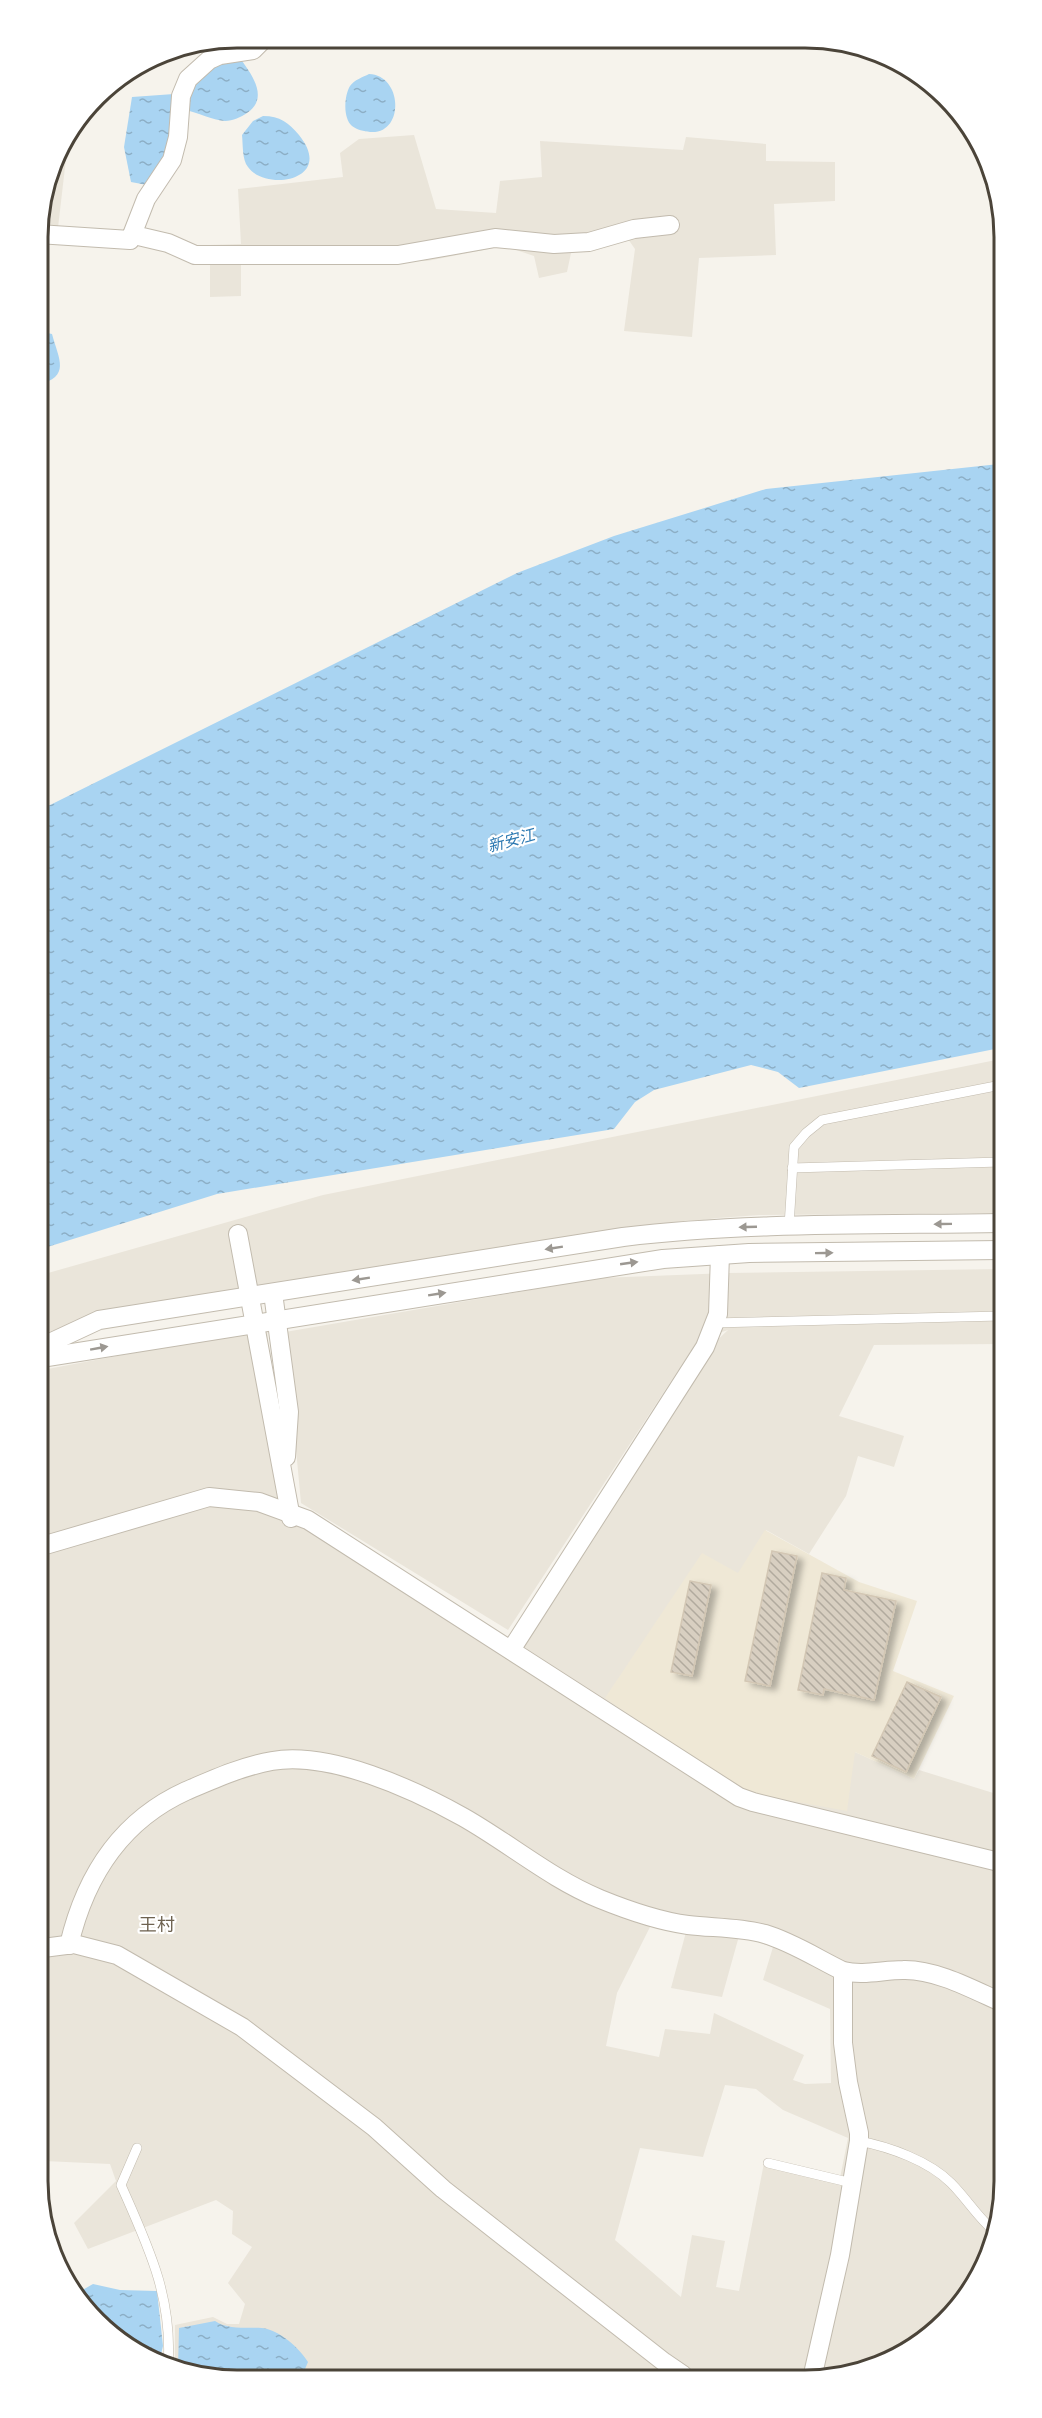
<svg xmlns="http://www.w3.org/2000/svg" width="1042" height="2418" font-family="Raleway,'Noto Sans SC',sans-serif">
<defs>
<pattern id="water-ripples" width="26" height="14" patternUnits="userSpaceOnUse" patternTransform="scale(1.5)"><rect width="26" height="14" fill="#a9d4f2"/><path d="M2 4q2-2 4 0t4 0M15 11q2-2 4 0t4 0" fill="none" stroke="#8caec5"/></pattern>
<pattern id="building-back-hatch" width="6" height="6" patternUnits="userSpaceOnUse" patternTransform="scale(1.5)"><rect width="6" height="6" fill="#d8cfc1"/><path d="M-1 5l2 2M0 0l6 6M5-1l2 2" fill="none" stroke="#b1aa9e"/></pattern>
<filter id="shadow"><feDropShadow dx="6" dy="4" stdDeviation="3" flood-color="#0004"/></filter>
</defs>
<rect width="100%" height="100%" fill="#f6f3ec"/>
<g fill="#eae5da" fill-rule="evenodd">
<polygon points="414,135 436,209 496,213 500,181 542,177 540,141 683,150 686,137 766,144 766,161 835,162 835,201 774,204 776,255 699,258 692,337 624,331 635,249 628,239 571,253 567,272 539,278 534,256 504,246 427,261 241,262 241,296 210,297 210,245 241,244 238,189 343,177 340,153 359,139"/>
<polygon points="58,149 67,150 56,245 38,240 38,224"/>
<polygon points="1001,1059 1001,1213 760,1215 717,1218 268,1284 92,1316 41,1335 41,1275 323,1195"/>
<path d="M1001,1269V1344L874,1345L839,1416L904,1436L894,1467L858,1456L846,1496L809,1554L766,1530L855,1752L914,1779L919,1770L1003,1796L1004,2194L989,2257L955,2312L915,2347L856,2374L199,2377L175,2369V2325L213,2317L227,2324H239L245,2304L228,2283L252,2247L232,2234L233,2211L216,2200L88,2249L74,2223L116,2181L110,2164L44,2161L42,1370L267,1328L281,1519L306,1524L515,1657L709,1348L728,1330L698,1340L508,1630L301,1503L285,1332L600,1278L728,1273ZM651,1925L686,1932L671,1988L722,1997L739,1936L773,1947L763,1980L830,2009L831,2083L805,2084L793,2080L804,2055L714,2013L710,2034L665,2029L659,2057L606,2046L617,1993ZM725,2085L756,2089L783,2110L848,2138L840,2178L764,2163L739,2291L716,2287L725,2241L692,2235L681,2297L615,2240L640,2148L703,2157Z"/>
</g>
<polygon fill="#efe8d6" points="765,1530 859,1582 917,1601 893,1671 954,1696 914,1779 855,1752 847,1811 742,1792 605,1698 702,1553 738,1573"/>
<g fill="url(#water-ripples)">
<path d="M239,57C251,73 270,98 247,113C241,117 233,121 225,121C215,121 196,112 185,110L187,95L204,67Z"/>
<path d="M369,74C403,75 405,135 370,132C364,131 357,130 352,126C343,118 344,96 350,86C354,80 363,77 369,74Z"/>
<polygon points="174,94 168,154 147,185 131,182 124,147 132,97"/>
<path d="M263,116C280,116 289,123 299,135C336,181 265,192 248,167C242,160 243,144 242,135L253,121Z"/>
<path d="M38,331L52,334C59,360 71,376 38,385Z"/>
<polygon points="999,464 1000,1048 799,1088 778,1072 751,1065 654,1090 635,1102 614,1129 217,1194 41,1249 40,810 517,573 614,536 766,489"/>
<polygon points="93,2284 120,2290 157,2291 163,2346 159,2363 149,2360 96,2322 79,2292"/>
<path d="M215,2321C228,2330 247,2327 262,2328C280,2330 299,2348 308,2362L302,2376C274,2376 198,2383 178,2368L179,2328Z"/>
</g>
<g fill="url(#building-back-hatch)" stroke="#d3c7b4" stroke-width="1.5" filter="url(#shadow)">
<polygon points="772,1551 797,1556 770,1686 745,1681"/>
<polygon points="822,1573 846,1578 844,1590 896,1601 874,1700 824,1689 823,1695 798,1690"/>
<polygon points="690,1581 711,1585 692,1676 671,1672"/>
<polygon points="907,1682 941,1697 906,1772 872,1756"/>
</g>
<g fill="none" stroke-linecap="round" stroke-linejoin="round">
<defs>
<g id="lane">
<polyline points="792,1168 1001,1162"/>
<polyline points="789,1226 794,1147 806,1133 822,1120 1001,1085"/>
<polyline points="714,1323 1001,1316"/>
<path d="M859,2141C890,2147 929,2161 951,2183C967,2199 978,2218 995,2232"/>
<path d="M137,2148L121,2185C148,2246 173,2297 168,2366"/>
<polyline points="768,2163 852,2183"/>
</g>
<g id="street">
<polyline points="38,234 130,240 146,199 172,160 178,137 181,96 188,79 209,60 220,55 253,50 265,38"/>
<polyline points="134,235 168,243 195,255 398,255 495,238 554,244 589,242 634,229 670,225"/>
<polyline points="238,1234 291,1518"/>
<polyline points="273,1293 289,1412 286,1457"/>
<path d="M41,1347L99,1320L623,1237C748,1222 875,1225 1001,1223"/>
<polyline points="41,1358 663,1259 749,1253 1001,1250"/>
<polyline points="42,1546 209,1497 259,1502 308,1520 739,1797 753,1802 1003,1863"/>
<polyline points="511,1650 705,1347 718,1314 720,1255"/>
<path d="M69,1945C85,1877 120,1821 186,1791C214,1779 243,1766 272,1761C330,1751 413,1789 463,1817C509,1843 551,1879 600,1899C627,1910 658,1921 688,1925C713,1928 740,1927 765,1934C792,1942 818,1959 843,1971C863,1976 883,1970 903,1970C936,1969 974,1990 1003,2003"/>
<polyline points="43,1948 74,1944 117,1955 242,2027 374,2127 443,2189 664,2362 683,2375"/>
<polyline points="813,2374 840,2255 859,2141 859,2133 848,2082 843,2043 843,1971"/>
</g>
</defs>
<use href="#lane" stroke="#c2bbae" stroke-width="10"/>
<use href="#street" stroke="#c2bbae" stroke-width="20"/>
<use href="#lane" stroke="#fff" stroke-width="9"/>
<use href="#street" stroke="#fff" stroke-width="18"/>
</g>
<defs><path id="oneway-solid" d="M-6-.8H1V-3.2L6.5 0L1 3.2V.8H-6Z" transform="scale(1.5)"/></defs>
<g fill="#9c9892">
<use href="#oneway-solid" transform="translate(943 1224) rotate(179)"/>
<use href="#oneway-solid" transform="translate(748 1227) rotate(178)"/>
<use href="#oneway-solid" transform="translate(554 1248) rotate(171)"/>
<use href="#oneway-solid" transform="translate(824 1253) rotate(-1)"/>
<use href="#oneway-solid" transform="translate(629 1263) rotate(-8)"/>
<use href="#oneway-solid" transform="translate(361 1279) rotate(171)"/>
<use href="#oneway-solid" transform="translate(437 1294) rotate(-9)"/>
<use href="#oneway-solid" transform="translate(99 1348) rotate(-10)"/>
</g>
<g text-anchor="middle" stroke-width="4.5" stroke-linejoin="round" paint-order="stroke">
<g font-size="16" font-style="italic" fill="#2e7ab2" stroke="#fff">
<text transform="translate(511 840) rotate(-15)" y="6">新安江</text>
</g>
<g font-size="18" fill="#6e6250" stroke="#fff">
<text x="157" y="1931">王村</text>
</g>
</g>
<path d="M0 0H1042V2418H0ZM237 48H805A189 189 0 0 1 994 237V2181A189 189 0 0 1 805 2370H237A189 189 0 0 1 48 2181V237A189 189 0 0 1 237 48Z" fill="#fff" fill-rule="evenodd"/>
<path fill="none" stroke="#4b4439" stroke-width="3" d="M237 48H805A189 189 0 0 1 994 237V2181A189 189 0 0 1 805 2370H237A189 189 0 0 1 48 2181V237A189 189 0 0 1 237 48Z"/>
</svg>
